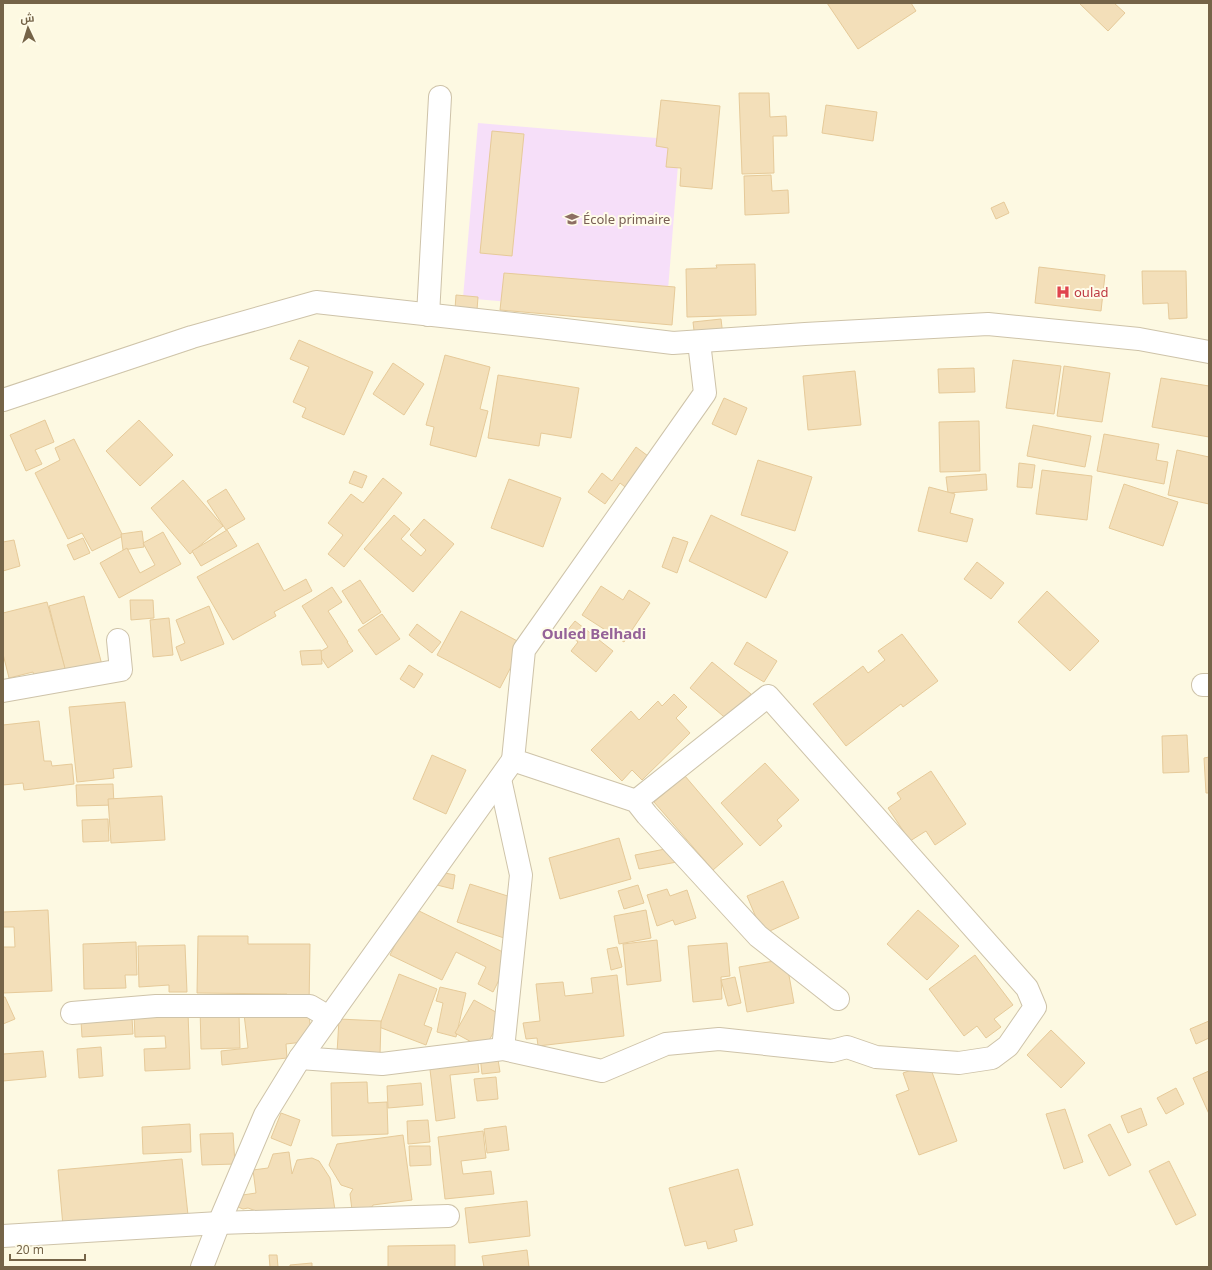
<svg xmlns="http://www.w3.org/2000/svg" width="1212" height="1270" font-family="'Noto Sans',Cairo,sans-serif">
<rect width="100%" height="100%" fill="#fdf9e2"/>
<polygon fill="#f6dff9" points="478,123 680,140 666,315 463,298"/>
<g fill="#f3dfb9" stroke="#e6ca99">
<polygon points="827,3 911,3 916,11 858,49"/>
<polygon points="1079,3 1114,3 1125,13 1108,31"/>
<polygon points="739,93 769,93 770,117 786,116 787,136 773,136 774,173 742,174"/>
<polygon points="661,100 720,106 712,189 680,186 681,168 666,167 668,148 656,146"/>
<polygon points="826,105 877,112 873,141 822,133"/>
<polygon points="492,131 524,134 512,256 480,253"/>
<polygon points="771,175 772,191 788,190 789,213 745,215 744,176"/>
<polygon points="1004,202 1009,213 996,219 991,208"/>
<polygon points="755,264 756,315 687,317 686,269 717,268 716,265"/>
<polygon points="1039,267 1105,275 1101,311 1035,303"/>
<polygon points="1142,271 1186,271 1187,318 1169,319 1168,303 1143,304"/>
<polygon points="504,273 675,287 672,325 500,310"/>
<polygon points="456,295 478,297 477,310 455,309"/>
<polygon points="721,319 723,336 695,339 693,322"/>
<polygon points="299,340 373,372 344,435 302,417 306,408 293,402 309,367 290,359"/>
<polygon points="445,355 490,367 480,409 488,411 476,457 430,445 434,427 426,425"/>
<polygon points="1013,360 1061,366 1054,414 1006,408"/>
<polygon points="393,363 424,384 404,415 373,394"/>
<polygon points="1064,366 1110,373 1102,422 1057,416"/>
<polygon points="974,368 975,392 939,393 938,369"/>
<polygon points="855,371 861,425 808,430 803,376"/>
<polygon points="498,375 579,388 571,438 541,433 539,446 488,438"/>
<polygon points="1161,378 1209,386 1209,437 1152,427"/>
<polygon points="724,398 747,408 736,435 712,424"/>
<polygon points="45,420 54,442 35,450 42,464 26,471 10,435"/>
<polygon points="139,420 173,455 140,486 106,451"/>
<polygon points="979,421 980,471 940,472 939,422"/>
<polygon points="1033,425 1091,436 1085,467 1027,456"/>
<polygon points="1104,434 1159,444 1156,460 1168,462 1164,484 1097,471"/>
<polygon points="74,439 123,536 92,551 82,533 68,539 35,473 60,460 55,448"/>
<polygon points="636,447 652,459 629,490 620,483 605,504 588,492 602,473 612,481"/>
<polygon points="1177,450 1209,457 1209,504 1168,495"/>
<polygon points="758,460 812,477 795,531 741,515"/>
<polygon points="1019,463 1035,465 1032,488 1017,487"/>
<polygon points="1042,470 1092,476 1087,520 1036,514"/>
<polygon points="354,471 367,476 362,488 349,483"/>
<polygon points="986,474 987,490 948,493 946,477"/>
<polygon points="383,478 402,493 344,567 328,554 343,535 328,523 351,494 363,503"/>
<polygon points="509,479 561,498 543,547 491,528"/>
<polygon points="183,480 223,526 190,554 151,508"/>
<polygon points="1124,484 1178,502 1163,546 1109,528"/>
<polygon points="929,487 955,494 950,513 973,519 967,542 918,531"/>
<polygon points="226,489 245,519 226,530 207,501"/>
<polygon points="394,515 410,529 401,539 421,556 426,550 410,535 424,519 454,544 413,592 364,549"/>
<polygon points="711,515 788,552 766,598 689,561"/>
<polygon points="227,530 237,546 201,566 192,551"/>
<polygon points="142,531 144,547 123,550 121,534"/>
<polygon points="163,532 181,564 119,598 100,563 127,548 140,573 155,565 143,543"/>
<polygon points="673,537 688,542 677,573 662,567"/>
<polygon points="83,538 90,553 74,560 67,545"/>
<polygon points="14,540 20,566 3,571 3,542"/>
<polygon points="258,543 284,591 306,579 312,591 274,612 276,616 233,640 197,577"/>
<polygon points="977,562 1004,583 991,599 964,579"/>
<polygon points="360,580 381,612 363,624 342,591"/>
<polygon points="601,586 623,600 629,590 650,603 624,642 582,615"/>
<polygon points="332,587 342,602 328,611 348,642 347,642 353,651 328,668 318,653 328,647 302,606"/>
<polygon points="1047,591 1099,641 1070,671 1018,622"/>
<polygon points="84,596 102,665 70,690 49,606"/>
<polygon points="130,600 153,600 154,618 131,620"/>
<polygon points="47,602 66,672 35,680 33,672 9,678 3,654 3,613"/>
<polygon points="209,606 224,644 181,661 176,647 185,643 176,620"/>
<polygon points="461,611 523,644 500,688 437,655"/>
<polygon points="382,614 400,639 376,655 358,630"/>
<polygon points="169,618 173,655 153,657 150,620"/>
<polygon points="575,621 613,651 596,672 571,651 578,642 566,632"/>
<polygon points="417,624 441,642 432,653 409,635"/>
<polygon points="902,634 938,681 903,707 901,704 846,746 813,704 863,666 868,673 885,660 878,651"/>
<polygon points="747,642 777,661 764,682 734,664"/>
<polygon points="321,650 322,664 302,665 300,651"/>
<polygon points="712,662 751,694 729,721 690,688"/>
<polygon points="409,665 423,674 414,688 400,679"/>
<polygon points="674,694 687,707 676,718 690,733 642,780 632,770 622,781 591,750 631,711 639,720 658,701 662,706"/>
<polygon points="125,702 132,767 113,769 114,778 77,782 69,707"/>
<polygon points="39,721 44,761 51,761 52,766 72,764 74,784 24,790 23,783 3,785 3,725"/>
<polygon points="1187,735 1189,772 1163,773 1162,736"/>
<polygon points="432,755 466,770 446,814 413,799"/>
<polygon points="1209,757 1209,793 1206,793 1204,758"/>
<polygon points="765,763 799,800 777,820 782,826 760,846 721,803"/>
<polygon points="931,771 966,824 935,845 926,831 910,841 888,808 901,799 897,793"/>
<polygon points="685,776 743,844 713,870 654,802"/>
<polygon points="113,784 114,805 77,806 76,785"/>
<polygon points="162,796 165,840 111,843 108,799"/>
<polygon points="108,819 109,841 83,842 82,820"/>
<polygon points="619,838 631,879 560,899 549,858"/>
<polygon points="675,847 677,862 639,869 635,855"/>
<polygon points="440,872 455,875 453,889 437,885"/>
<polygon points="783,881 799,918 763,934 747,896"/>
<polygon points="470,884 517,899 504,938 457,922"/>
<polygon points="638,885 644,903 624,909 618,891"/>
<polygon points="667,889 670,896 687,890 696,918 675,925 673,920 657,926 647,895"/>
<polygon points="413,908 511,956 493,992 478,984 486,967 456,952 442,980 390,955"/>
<polygon points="48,910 52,991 3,993 3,947 15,947 14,927 3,927 3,912"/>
<polygon points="646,910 651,938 619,944 614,916"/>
<polygon points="918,910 959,946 927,980 887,944"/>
<polygon points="198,936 248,936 248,944 310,944 309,1005 287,1005 287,994 197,993"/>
<polygon points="657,940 661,981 627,985 623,944"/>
<polygon points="136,942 137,975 125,975 126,988 84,989 83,944"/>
<polygon points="727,943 730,976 721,977 722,999 693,1002 688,946"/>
<polygon points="185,945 187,992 169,992 169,985 139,987 138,946"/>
<polygon points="617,947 622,967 611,970 607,949"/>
<polygon points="975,955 1013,1005 994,1019 1001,1027 986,1038 977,1026 964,1036 929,989"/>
<polygon points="786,959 794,1003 747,1012 739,967"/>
<polygon points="399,974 437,989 424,1025 432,1028 426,1045 379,1027"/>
<polygon points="617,975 624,1036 538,1046 537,1038 526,1039 523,1023 540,1021 536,984 563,982 565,996 593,993 591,978"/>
<polygon points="735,977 741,1003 728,1006 721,980"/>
<polygon points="440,987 466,993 456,1037 437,1032 443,1003 436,1001"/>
<polygon points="3,997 5,997 15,1019 3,1024"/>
<polygon points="474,1000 503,1016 484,1049 455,1033"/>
<polygon points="200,1006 239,1014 240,1048 201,1049"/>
<polygon points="308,1007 312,1041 286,1044 287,1058 222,1065 221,1051 248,1048 244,1014"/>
<polygon points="188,1012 190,1069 145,1071 144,1049 166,1048 165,1036 135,1037 134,1014"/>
<polygon points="132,1018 133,1034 82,1037 81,1021"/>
<polygon points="339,1019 381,1021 380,1055 337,1053"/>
<polygon points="1209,1021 1209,1038 1196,1044 1190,1029"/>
<polygon points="1051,1030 1085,1063 1061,1088 1027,1055"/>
<polygon points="101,1047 103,1076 79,1078 77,1049"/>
<polygon points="43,1051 46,1077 3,1081 3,1054"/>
<polygon points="497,1053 500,1072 482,1074 480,1056"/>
<polygon points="477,1055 479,1072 450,1075 455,1118 436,1121 429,1061"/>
<polygon points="929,1064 957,1141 919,1155 896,1095 909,1090 903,1073"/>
<polygon points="1209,1071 1209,1114 1193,1078"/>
<polygon points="496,1077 498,1099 477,1101 474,1079"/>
<polygon points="367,1082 368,1103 387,1102 388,1134 332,1136 331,1083"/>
<polygon points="421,1083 423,1105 388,1108 387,1086"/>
<polygon points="1176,1088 1184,1104 1166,1114 1157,1098"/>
<polygon points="1141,1108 1147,1125 1128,1133 1121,1116"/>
<polygon points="1065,1109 1083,1162 1064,1169 1046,1114"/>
<polygon points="281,1113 300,1120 291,1146 271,1138"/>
<polygon points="428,1120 430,1142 408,1144 407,1121"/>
<polygon points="190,1124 191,1152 143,1154 142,1127"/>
<polygon points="1110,1124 1131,1165 1109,1176 1088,1135"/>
<polygon points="506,1126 509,1150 487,1153 484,1129"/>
<polygon points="483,1131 486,1158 461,1161 463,1174 491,1171 494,1194 445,1199 438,1137"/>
<polygon points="233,1133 235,1164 202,1165 200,1134"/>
<polygon points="403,1135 412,1200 373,1205 372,1207 352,1210 350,1194 353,1189 341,1185 329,1165 337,1144"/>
<polygon points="409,1146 430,1146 431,1165 410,1166"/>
<polygon points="289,1152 292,1174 297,1160 312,1158 319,1161 330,1178 335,1210 269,1216 248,1208 243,1209 233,1205 236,1196 256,1193 253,1170 268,1168 273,1154"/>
<polygon points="182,1159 188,1215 63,1226 58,1170"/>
<polygon points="1169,1161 1196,1215 1176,1225 1149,1171"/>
<polygon points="738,1169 753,1225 734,1230 737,1241 708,1249 706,1241 685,1246 669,1188"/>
<polygon points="527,1201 530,1236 469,1243 465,1208"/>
<polygon points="455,1245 455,1267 388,1267 388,1246"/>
<polygon points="527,1250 529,1267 484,1267 482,1256"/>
<polygon points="269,1255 277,1255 278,1267 270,1267"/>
<polygon points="312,1263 312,1267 290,1267 290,1265"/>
</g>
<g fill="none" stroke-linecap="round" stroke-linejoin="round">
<defs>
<g id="minor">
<polyline points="428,315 440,97"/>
<polyline points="699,342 705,393 524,650 513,760 636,801 647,815 758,936 838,999"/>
<polyline points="3,400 192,337 316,302 540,327 673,343 805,334 988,324 1139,339 1209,352"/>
<polyline points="1203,685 1209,685"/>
<polyline points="3,691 121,670 118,640"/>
<polyline points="500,779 521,875 503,1049"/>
<polyline points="72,1013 156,1006 310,1006 327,1016 331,1015"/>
<polyline points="300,1058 382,1064 503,1049 602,1071 666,1044 719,1039 832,1051 847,1047 876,1057 959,1063 992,1058 1008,1046 1035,1007 1027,988 768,696 636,801"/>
<polyline points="3,1236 219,1223 448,1216"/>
<polyline points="202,1267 219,1223 265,1115 300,1058 513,760"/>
</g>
</defs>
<use href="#minor" stroke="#cec3a9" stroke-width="24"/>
<use href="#minor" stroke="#fff" stroke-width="22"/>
</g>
<defs>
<symbol id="school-bare" viewBox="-9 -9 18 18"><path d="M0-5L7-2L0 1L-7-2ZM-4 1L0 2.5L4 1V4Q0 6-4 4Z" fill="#8d6e63" stroke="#fffce9" stroke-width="2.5" paint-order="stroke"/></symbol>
<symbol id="hospital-bare" viewBox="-9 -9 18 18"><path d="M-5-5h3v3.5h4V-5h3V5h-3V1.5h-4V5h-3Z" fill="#e0444e" stroke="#fffce9" stroke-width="2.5" paint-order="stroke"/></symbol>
</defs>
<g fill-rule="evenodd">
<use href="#school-bare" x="562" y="209" width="20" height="20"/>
<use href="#hospital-bare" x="1053" y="282" width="20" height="20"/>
</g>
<g text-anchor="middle" stroke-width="4" stroke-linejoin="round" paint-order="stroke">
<g font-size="13" fill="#785e54" stroke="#fffce9" text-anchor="start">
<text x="583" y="224">École primaire</text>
</g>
<g font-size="13" fill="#be3a42" stroke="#fffce9" text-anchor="start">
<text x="1074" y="297">oulad</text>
</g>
<g font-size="15" font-weight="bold" fill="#956398" stroke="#fffce9">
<text x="594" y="639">Ouled Belhadi</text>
</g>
</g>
<rect width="1212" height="1270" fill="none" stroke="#756448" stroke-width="8"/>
<g transform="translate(28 28) rotate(356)" stroke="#fffce9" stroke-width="3" paint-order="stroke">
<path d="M0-3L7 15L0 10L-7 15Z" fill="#756448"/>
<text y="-6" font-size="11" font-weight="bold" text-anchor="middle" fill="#756448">ش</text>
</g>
<path d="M10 1254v6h75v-6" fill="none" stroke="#756448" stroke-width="2"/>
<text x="16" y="1254" font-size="12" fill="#756448" stroke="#fffce9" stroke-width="3" paint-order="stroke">20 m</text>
</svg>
